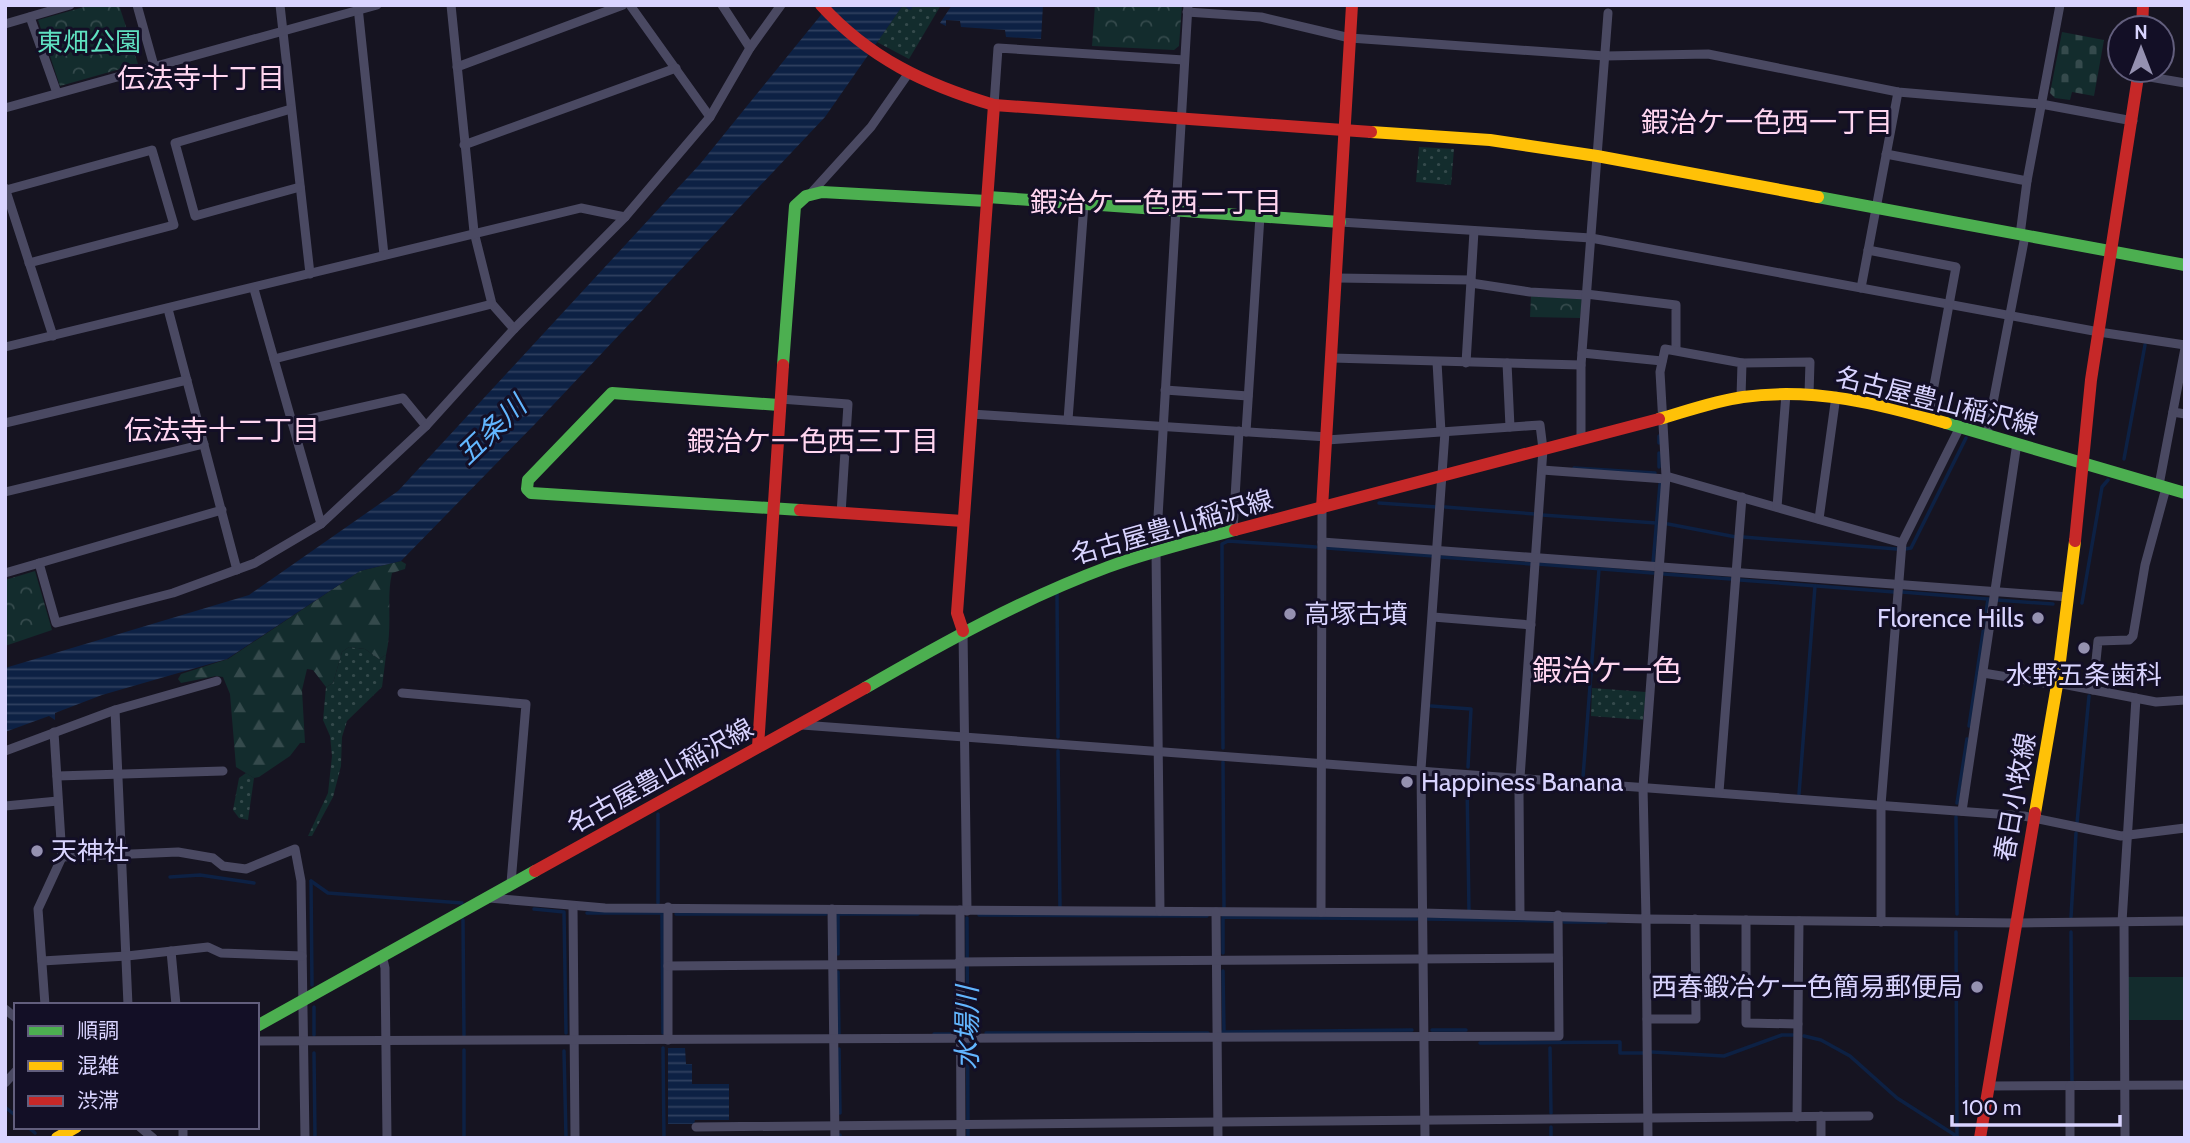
<svg xmlns="http://www.w3.org/2000/svg" width="2190" height="1143" font-family="Cabin,'Noto Sans JP',sans-serif">
<defs>
<pattern id="grass-dots" width="8" height="8" patternUnits="userSpaceOnUse" patternTransform="scale(1.75)"><rect width="8" height="8" fill="#132c2d"/><path d="M2 2h.1M6 6h.1" fill="none" stroke="#354a4c" stroke-width="1.8" stroke-linecap="round"/></pattern>
<pattern id="forest-firs" width="22" height="20" patternUnits="userSpaceOnUse" patternTransform="scale(1.75)"><rect width="22" height="20" fill="#132c2d"/><path d="M5 1l3.5 6h-7zM16 11l3.5 6h-7z" fill="#354a4c"/></pattern>
<pattern id="cemetery-stones" width="16" height="16" patternUnits="userSpaceOnUse" patternTransform="scale(1.75)"><rect width="16" height="16" fill="#132c2d"/><path d="M2 7V4a2 2 0 0 1 4 0v3zM10 15v-3a2 2 0 0 1 4 0v3z" fill="#354a4c"/></pattern>
<pattern id="park-crowns" width="20" height="18" patternUnits="userSpaceOnUse" patternTransform="scale(1.75)"><rect width="20" height="18" fill="#132c2d"/><path d="M2 6a3 3 0 1 1 6 0M12 15a3 3 0 1 1 6 0" fill="none" stroke="#354a4c"/></pattern>
<pattern id="water-rules" width="6" height="5" patternUnits="userSpaceOnUse" patternTransform="scale(1.75)"><rect width="6" height="5" fill="#0d2144"/><path d="M0 2.5h6" fill="none" stroke="#304060"/></pattern>
</defs>
<rect width="100%" height="100%" fill="#161421"/>
<g fill="url(#grass-dots)">
<polygon points="903,5 941,5 909,59 877,42"/>
<polygon points="1419,147 1454,149 1451,185 1416,182"/>
<polygon points="349,647 365,649 379,659 386,655 382,687 347,721 342,737 341,766 333,797 312,836 308,836 328,793 332,756 330,736 323,720 326,687 333,683 342,652"/>
<polygon points="1592,688 1646,692 1643,720 1591,716"/>
<polygon points="246,773 254,778 248,820 239,818 233,810 239,778"/>
</g>
<path fill="url(#forest-firs)" d="M401,561L406,564L405,569L392,573C386,598 393,625 386,655L379,659L365,649L349,647L342,652L333,683L326,687L313,670L307,669L302,690L305,743H300L290,756L259,777L254,778L236,767L230,694L223,677L216,676L181,683L178,679L181,674L228,659L360,571Z"/>
<polygon fill="url(#cemetery-stones)" points="2062,32 2104,40 2094,96 2072,92 2070,100 2055,98 2050,93"/>
<g fill="url(#park-crowns)">
<polygon points="91,5 119,5 138,64 60,86 38,20"/>
<polygon points="1095,5 1182,5 1179,46 1174,50 1092,46"/>
<polygon points="1531,296 1582,299 1580,318 1530,317"/>
<polygon points="35,571 52,630 5,646 5,580"/>
</g>
<rect fill="#132c2d" x="2128" y="977" width="57" height="43"/>
<g fill="url(#water-rules)">
<polygon points="829,5 903,5 825,117 535,424 401,561 360,571 227,659 102,695 55,713 55,720 49,716 5,732 5,668 249,595 398,491 700,164"/>
<polygon points="952,5 1043,5 1041,39 1006,37 1005,30 961,27 960,21 946,20 946,26 940,23"/>
<polygon points="668,1048 685,1048 686,1064 692,1064 692,1084 729,1084 729,1120 695,1120 694,1124 668,1124"/>
</g>
<g fill="none" stroke-linecap="round" stroke-linejoin="round">
<g stroke="#0d2144" stroke-width="3.5">
<polyline points="906,5 910,8"/>
<polyline points="1659,436 1659,443"/>
<polyline points="1659,453 1659,467"/>
<polyline points="2124,459 2145,345"/>
<polyline points="1574,468 1655,473"/>
<polyline points="1379,503 1437,507"/>
<polyline points="1445,507 1535,514"/>
<polyline points="1542,515 1656,523"/>
<polyline points="1668,524 1736,537"/>
<polyline points="1743,537 1897,549"/>
<polyline points="1327,548 1434,556"/>
<polyline points="1905,549 1911,548 1966,438"/>
<polyline points="1441,557 1531,564"/>
<polyline points="1653,563 1660,484"/>
<polyline points="1538,564 1653,573"/>
<polyline points="1664,574 1731,579"/>
<polyline points="1740,580 1894,592"/>
<polyline points="1902,592 1988,599"/>
<polyline points="1057,593 1058,737"/>
<polyline points="1997,600 2053,604"/>
<polyline points="2082,603 2102,487 2108,480"/>
<polyline points="1431,706 1471,709 1468,767"/>
<polyline points="1969,726 1988,599"/>
<polyline points="1223,748 1222,544 1228,541 1316,547"/>
<polyline points="1058,751 1060,908"/>
<polyline points="1223,762 1224,908"/>
<polyline points="1583,777 1599,569"/>
<polyline points="1467,782 1469,912"/>
<polyline points="1799,794 1815,586"/>
<polyline points="1957,803 1967,739"/>
<polyline points="658,814 658,903"/>
<polyline points="1956,817 1957,914"/>
<polyline points="2077,823 2089,696"/>
<polyline points="170,877 200,875 254,883"/>
<polyline points="311,881 328,893 462,903"/>
<polyline points="311,881 312,985"/>
<polyline points="534,909 564,912 566,1033"/>
<polyline points="587,913 662,913 663,1033"/>
<polyline points="676,914 826,914"/>
<polyline points="979,915 1207,916"/>
<polyline points="2071,917 2076,833"/>
<polyline points="967,918 968,1138"/>
<polyline points="1428,919 1553,921"/>
<polyline points="463,920 464,1035"/>
<polyline points="1564,922 1606,922"/>
<polyline points="1956,932 1957,1137"/>
<polyline points="2071,932 2072,1084"/>
<polyline points="1223,953 1223,917 1417,919"/>
<polyline points="838,954 838,914 918,914"/>
<polyline points="1223,971 1224,1032"/>
<polyline points="838,972 839,1035"/>
<polyline points="314,1007 314,1035"/>
<polyline points="1432,1030 1466,1030"/>
<polyline points="1222,1032 1412,1030"/>
<polyline points="986,1033 1208,1033"/>
<polyline points="934,1034 950,1034"/>
<polyline points="1804,1036 1821,1040 1850,1056 1897,1098 1958,1137"/>
<polyline points="1480,1043 1620,1042 1620,1053 1644,1053"/>
<polyline points="663,1048 664,1138"/>
<polyline points="1550,1048 1551,1113"/>
<polyline points="839,1049 840,1113"/>
<polyline points="464,1050 464,1138"/>
<polyline points="564,1051 566,1138"/>
<polyline points="1652,1052 1724,1056 1782,1035 1793,1035"/>
<polyline points="314,1053 315,1138"/>
<polyline points="5,1107 16,1116"/>
<polyline points="28,1127 35,1133"/>
<polyline points="1551,1127 1551,1138"/>
<polyline points="840,1135 840,1138"/>
</g>
<g stroke="#4a4962" stroke-width="9">
<polyline points="137,5 154,66"/>
<polyline points="280,5 310,274"/>
<polyline points="451,5 474,232 492,304 514,329"/>
<polyline points="630,5 710,117"/>
<polyline points="722,5 750,48"/>
<polyline points="358,7 384,255"/>
<polyline points="1187,12 1261,17 1350,38 1605,56 1708,54 1898,92 2041,104 2133,121"/>
<polyline points="30,17 57,93"/>
<polyline points="5,24 70,5"/>
<polyline points="457,67 623,5"/>
<polyline points="2138,75 2185,83"/>
<polyline points="994,105 998,48 1184,60"/>
<polyline points="5,108 377,5"/>
<polyline points="291,109 175,143 195,216 300,187"/>
<polyline points="464,145 676,68"/>
<polyline points="1886,154 2027,181 2060,5"/>
<polyline points="5,188 53,336"/>
<polyline points="6,190 152,150 174,225 29,263"/>
<polyline points="812,192 871,127 908,74"/>
<polyline points="1340,222 1591,238 2099,332 2185,345"/>
<polyline points="2020,235 2027,181"/>
<polyline points="1868,250 1956,267 1928,418"/>
<polyline points="1337,278 1471,280"/>
<polyline points="1471,283 1530,292 1586,295"/>
<polyline points="1861,288 1898,92"/>
<polyline points="254,289 321,524"/>
<polyline points="1586,294 1676,305 1676,350"/>
<polyline points="168,309 237,570"/>
<polyline points="5,347 581,208 625,217"/>
<polyline points="1582,353 1662,361"/>
<polyline points="1332,358 1581,365"/>
<polyline points="274,359 492,304"/>
<polyline points="1437,362 1441,432"/>
<polyline points="1466,363 1474,231"/>
<polyline points="1507,363 1510,427"/>
<polyline points="1742,363 1810,362 1809,394"/>
<polyline points="1165,390 1248,396"/>
<polyline points="780,399 848,404 841,514"/>
<polyline points="2173,412 2185,414"/>
<polyline points="971,414 1327,437"/>
<polyline points="1068,420 1084,204"/>
<polyline points="5,423 187,380"/>
<polyline points="292,423 403,398 426,426"/>
<polyline points="1246,432 1260,216"/>
<polyline points="1987,434 2025,236"/>
<polyline points="1581,439 1581,365 1608,13"/>
<polyline points="1327,440 1540,425 1543,449 1519,792 1520,915"/>
<polyline points="1542,470 1666,479"/>
<polyline points="1666,476 1902,543"/>
<polyline points="2159,485 2185,348"/>
<polyline points="5,492 204,444"/>
<polyline points="1777,507 1786,394"/>
<polyline points="1819,519 1836,396"/>
<polyline points="1233,531 1239,431"/>
<polyline points="1322,542 2069,597"/>
<polyline points="39,563 56,623 173,593 255,563 321,524 426,426 514,329 625,217 710,117 750,48 781,5"/>
<polyline points="5,573 222,510"/>
<polyline points="1433,617 1531,625"/>
<polyline points="963,631 967,911"/>
<polyline points="1983,673 2057,685"/>
<polyline points="2057,683 2156,702 2185,700"/>
<polyline points="2093,690 2098,641 2129,640 2133,636 2145,565 2166,488"/>
<polyline points="402,693 526,704 511,883"/>
<polyline points="115,710 128,1005"/>
<polyline points="802,725 2024,816 2121,836 2185,828"/>
<polyline points="5,751 115,710 217,681"/>
<polyline points="57,776 223,771"/>
<polyline points="1719,792 1742,497"/>
<polyline points="5,806 58,801"/>
<polyline points="1962,811 2017,443"/>
<polyline points="62,857 178,852 213,858 223,866 246,869 295,849 301,881 305,1138"/>
<polyline points="489,898 605,908 1423,913 1646,919 1643,787 1666,476 1660,372 1665,349 1742,363 1741,397"/>
<polyline points="573,906 575,1138"/>
<polyline points="668,907 668,1040"/>
<polyline points="832,909 835,1138"/>
<polyline points="960,910 961,1138"/>
<polyline points="1160,911 1156,551 1188,5"/>
<polyline points="1216,912 1218,1138"/>
<polyline points="1321,912 1322,508"/>
<polyline points="1746,920 1746,1023 1798,1024"/>
<polyline points="2124,921 2125,1138"/>
<polyline points="1881,922 1881,805 1902,543 1960,427"/>
<polyline points="2122,922 2136,698"/>
<polyline points="171,951 176,1005"/>
<polyline points="382,955 385,968 387,1138"/>
<polyline points="42,961 127,956 208,947 221,953 302,956"/>
<polyline points="959,962 1558,958"/>
<polyline points="668,966 959,964"/>
<polyline points="45,1005 38,909 62,857 54,732"/>
<polyline points="5,1009 16,1018"/>
<polyline points="1647,1019 1696,1019 1695,919"/>
<polyline points="257,1041 1559,1036 1558,915"/>
<polyline points="5,1083 16,1071"/>
<polyline points="1989,1086 2185,1085"/>
<polyline points="2070,1086 2070,1138"/>
<polyline points="1821,1116 1821,1138"/>
<polyline points="1797,1117 1799,921"/>
<polyline points="140,1127 153,1138"/>
<polyline points="183,1127 183,1138"/>
<polyline points="696,1127 1869,1116"/>
<polyline points="1425,1138 1421,769 1445,432"/>
<polyline points="1648,1138 1646,919 2017,923 2185,921"/>
</g>
<g stroke="#4caf50" stroke-width="12">
<polyline points="988,197 1340,222"/>
<polyline points="1818,197 2185,265"/>
<polyline points="783,365 795,206 806,196 822,192 987,201"/>
<polyline points="779,405 612,393 528,480 527,489 531,493 800,510"/>
<polyline points="1946,423 2185,493"/>
<path d="M865,688C943,643 1022,599 1108,567C1149,552 1193,541 1235,530"/>
<polyline points="257,1026 535,871"/>
</g>
<g stroke="#ffc107" stroke-width="12">
<polyline points="1371,132 1490,140 1597,156 1818,197"/>
<path d="M1659,419C1687,411 1715,401 1743,397C1814,387 1880,404 1946,423"/>
<polyline points="2035,813 2057,685 2075,541"/>
<polyline points="57,1138 76,1127"/>
</g>
<g stroke="#c62828" stroke-width="12">
<path d="M821,5C869,58 926,85 994,105L1371,132"/>
<polyline points="2142,28 2143,5"/>
<polyline points="1322,508 1352,5"/>
<polyline points="800,510 963,521"/>
<polyline points="1235,530 1659,419"/>
<polyline points="2075,541 2091,380 2139,70"/>
<polyline points="963,631 957,613 994,105"/>
<polyline points="758,747 783,365"/>
<polyline points="535,871 865,688"/>
<polyline points="1980,1138 2035,813"/>
</g>
</g>
<g fill="#9591b1" stroke="#130f26" stroke-width="2.5">
<circle cx="1290" cy="614" r="7"/>
<circle cx="2038" cy="618" r="7"/>
<circle cx="2084" cy="648" r="7"/>
<circle cx="1407" cy="782" r="7"/>
<circle cx="37" cy="851" r="7"/>
<circle cx="1977" cy="987" r="7"/>
</g>
<g text-anchor="middle" stroke-width="6" stroke-linejoin="round" paint-order="stroke">
<g font-size="26" fill="#5fe0c0" stroke="#130f26">
<text x="89" y="51">東畑公園</text>
</g>
<g font-size="26" fill="#d9d4ff" stroke="#130f26">
<text transform="translate(1937 401) rotate(14)" y="9">名古屋豊山稲沢線</text>
<text transform="translate(1172 527) rotate(-16)" y="9">名古屋豊山稲沢線</text>
<text transform="translate(660 776) rotate(-29)" y="9">名古屋豊山稲沢線</text>
<text transform="translate(2015 797) rotate(-80)" y="9">春日小牧線</text>
</g>
<g font-size="26" fill="#d9d4ff" stroke="#130f26" text-anchor="start">
<text x="1304" y="623">高塚古墳</text>
<text x="2024" y="627" text-anchor="end">Florence Hills</text>
<text x="2084" y="684" text-anchor="middle">水野五条歯科</text>
<text x="1421" y="791">Happiness Banana</text>
<text x="51" y="860">天神社</text>
<text x="1963" y="996" text-anchor="end">西春鍛冶ケ一色簡易郵便局</text>
</g>
<g font-size="28" fill="#ffd6f0" stroke="#130f26">
<text x="201" y="88">伝法寺十丁目</text>
<text x="1767" y="132">鍜治ケ一色西一丁目</text>
<text x="1156" y="212">鍜治ケ一色西二丁目</text>
<text x="222" y="440">伝法寺十二丁目</text>
<text x="813" y="451">鍜治ケ一色西三丁目</text>
</g>
<g font-size="28" font-style="italic" fill="#62b6ff" stroke="#130f26">
<text transform="translate(491 430) rotate(-44)" y="10">五条川</text>
<text transform="translate(967 1028) rotate(-90)" y="10">水場川</text>
</g>
<g font-size="30" fill="#ffd6f0" stroke="#130f26">
<text x="1607" y="681">鍜治ケ一色</text>
</g>
</g>
<rect width="2190" height="1143" fill="none" stroke="#d9d4ff" stroke-width="14"/>
<rect x="14" y="1003" width="245" height="126" fill="#130f26" stroke="#625e7d" stroke-width="2"/>
<rect x="28" y="1026" width="35" height="10" fill="#4caf50" stroke="#625e7d" stroke-width="2"/>
<text x="77" y="1038" font-size="21" fill="#d9d4ff">順調</text>
<rect x="28" y="1061" width="35" height="10" fill="#ffc107" stroke="#625e7d" stroke-width="2"/>
<text x="77" y="1073" font-size="21" fill="#d9d4ff">混雑</text>
<rect x="28" y="1096" width="35" height="10" fill="#c62828" stroke="#625e7d" stroke-width="2"/>
<text x="77" y="1108" font-size="21" fill="#d9d4ff">渋滞</text>
<g transform="translate(2141 49)"><circle r="33" fill="#130f26" stroke="#625e7d" stroke-width="2"/>
<path d="M0-5L12 26L0 18L-12 26Z" fill="#9591b1"/>
<text y="-10" font-size="19" font-weight="bold" text-anchor="middle" fill="#d9d4ff">N</text>
</g>
<path d="M1952 1115v10h168v-10" fill="none" stroke="#d9d4ff" stroke-width="3.5"/>
<text x="1962" y="1115" font-size="21" fill="#d9d4ff" stroke="#130f26" stroke-width="5" paint-order="stroke">100 m</text>
</svg>
